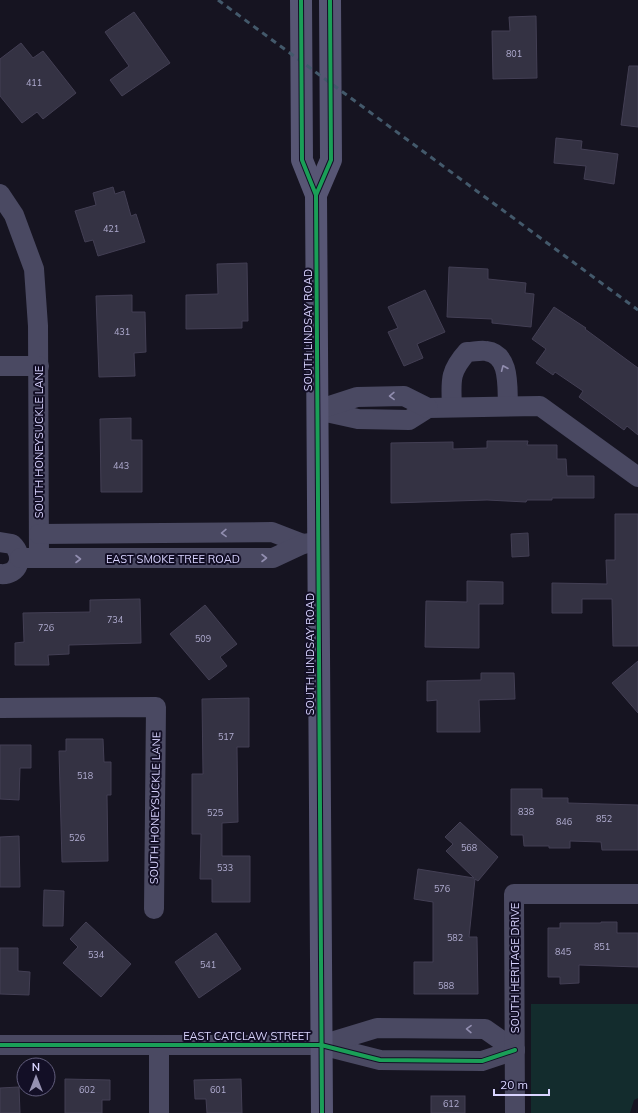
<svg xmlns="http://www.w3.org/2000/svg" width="638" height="1113" font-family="Mulish,sans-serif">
<rect width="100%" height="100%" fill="#161421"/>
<polygon fill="#132c2d" points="531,1004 638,1004 638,1098 634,1100 630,1113 531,1113"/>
<g fill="#343243" stroke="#433f54">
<polygon points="134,12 170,63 122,96 110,80 129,66 105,32"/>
<polygon points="536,16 537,78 493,79 492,31 510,31 509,17"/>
<polygon points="21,43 33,58 43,51 76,93 43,119 37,112 22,123 0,96 0,59"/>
<polygon points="629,66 638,66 638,127 621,125"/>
<polygon points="556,138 582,141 581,149 618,154 614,184 584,179 586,166 554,163"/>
<polygon points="113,187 115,194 124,191 131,216 136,214 145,242 98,256 93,240 85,242 75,211 96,205 93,193"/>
<polygon points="247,263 248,321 242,321 242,328 186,329 186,295 218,294 217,264"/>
<polygon points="449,267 488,269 488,279 526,283 525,293 534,294 531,327 492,323 492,319 447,317"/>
<polygon points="425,290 445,332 417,344 423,358 404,366 388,332 398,328 388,307"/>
<polygon points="132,295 132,312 145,312 146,352 134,353 135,376 99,377 96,296"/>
<polygon points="554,307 586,328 585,329 638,368 638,435 627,426 624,430 579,397 583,391 555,372 553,375 536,363 546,349 532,339"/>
<polygon points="131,418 131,440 142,440 142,492 101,492 100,419"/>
<polygon points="487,441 528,441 527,445 557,445 557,459 566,459 567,476 594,476 594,498 552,498 552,500 527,500 526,502 487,500 391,503 391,443 453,442 453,449 487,448"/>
<polygon points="615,514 638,514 638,646 613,646 612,599 582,599 582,613 552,613 552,583 607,584 606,560 615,560"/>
<polygon points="528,533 529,556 512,557 511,534"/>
<polygon points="467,581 503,582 503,604 479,604 479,648 425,647 426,601 467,602"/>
<polygon points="140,599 141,643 69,645 69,654 48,655 49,665 15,665 15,643 24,642 23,613 90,612 90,600"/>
<polygon points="205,605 237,644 220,657 227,666 209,680 170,634"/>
<polygon points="638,661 638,713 612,683"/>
<polygon points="481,673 514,673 515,699 479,700 480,732 437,732 437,700 427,701 427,681 481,680"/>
<polygon points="249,698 249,747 237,747 238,822 222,823 222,856 250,856 250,902 212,902 212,879 200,879 201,834 192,834 192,774 203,774 202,699"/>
<polygon points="66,739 103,739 104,762 111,762 111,795 107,795 108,861 62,862 59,751 66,751"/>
<polygon points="0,745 31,745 31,768 20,768 19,800 0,799"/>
<polygon points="511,789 542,789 542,798 568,798 568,803 638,805 638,850 602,850 601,842 570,841 570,848 549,848 549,846 524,846 523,835 511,835"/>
<polygon points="460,822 498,857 478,881 475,879 469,937 477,937 478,994 414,994 414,962 433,962 433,902 414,899 418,869 474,878 446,851 453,844 445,837"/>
<polygon points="19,836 20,887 0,887 0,837"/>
<polygon points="44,890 64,891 63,926 43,926"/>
<polygon points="86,922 131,964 101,997 63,963 78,947 70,939"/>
<polygon points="601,922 617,922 617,933 638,933 638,967 579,965 579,983 560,984 560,977 548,977 548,928 560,928 560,923 601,923"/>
<polygon points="216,933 241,969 199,998 175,962"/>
<polygon points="0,948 18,948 18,971 30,972 29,995 0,994"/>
<polygon points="65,1079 110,1080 110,1100 102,1100 102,1113 65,1113"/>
<polygon points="241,1079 242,1113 207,1113 206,1099 195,1099 194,1080"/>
<polygon points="19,1087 20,1113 0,1113 0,1088"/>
<rect x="431" y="1096" width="34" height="17"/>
</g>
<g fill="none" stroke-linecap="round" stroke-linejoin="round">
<g stroke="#4a4962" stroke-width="20">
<polyline points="0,194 14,215 34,269 38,326 39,558"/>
<polyline points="0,366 39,366"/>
<path d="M452,407C451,381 449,372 467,352C473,352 480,350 486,351C511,354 507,388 508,406"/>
<polyline points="317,410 358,419 409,420 428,408 540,406 638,477"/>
<polyline points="317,410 357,397 404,396 428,408"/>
<polyline points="39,534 272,532 303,544 309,543"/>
<path d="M0,542L12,544C25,556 19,576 0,574"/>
<polyline points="20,558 273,558 303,544"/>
<polyline points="0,708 156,707 154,909"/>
<polyline points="0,1045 321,1045 380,1060 482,1061 515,1050"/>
<polyline points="159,1045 159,1113"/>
<polyline points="321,1045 377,1028 485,1029 515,1050"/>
<polyline points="515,1113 514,894 638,894"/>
</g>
<g stroke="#575674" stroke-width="22">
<polyline points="301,0 302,160 316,195 322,1113"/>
<polyline points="316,195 331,160 330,0"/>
</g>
<polyline stroke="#43596b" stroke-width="3" stroke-dasharray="6 5" stroke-linecap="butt" points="218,0 638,310"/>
<defs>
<g id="cycleway">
<polyline points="301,0 302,160 316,195 322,1113"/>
<polyline points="316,195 331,160 330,0"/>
<polyline points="0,1045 321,1045 380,1060 482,1061 515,1050"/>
</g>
</defs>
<use href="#cycleway" stroke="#130f26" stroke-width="6"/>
<use href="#cycleway" stroke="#1a9f57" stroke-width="4"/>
</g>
<defs><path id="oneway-chevron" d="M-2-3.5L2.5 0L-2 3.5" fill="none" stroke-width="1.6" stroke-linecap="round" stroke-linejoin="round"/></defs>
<g stroke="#928eb0">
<use href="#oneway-chevron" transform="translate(504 368) rotate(-113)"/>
<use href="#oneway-chevron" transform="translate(392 396) rotate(179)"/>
<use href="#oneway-chevron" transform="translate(224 533) rotate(179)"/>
<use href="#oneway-chevron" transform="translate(264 558)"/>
<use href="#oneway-chevron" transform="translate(78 559)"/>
<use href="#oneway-chevron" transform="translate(469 1029) rotate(-179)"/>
</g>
<g text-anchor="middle" stroke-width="4" stroke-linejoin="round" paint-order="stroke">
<g font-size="9" fill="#b0acd0">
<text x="514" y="57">801</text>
<text x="34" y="86">411</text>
<text x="111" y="232">421</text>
<text x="122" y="335">431</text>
<text x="121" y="469">443</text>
<text x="115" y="623">734</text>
<text x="46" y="631">726</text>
<text x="203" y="642">509</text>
<text x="226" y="740">517</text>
<text x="85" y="779">518</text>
<text x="526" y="815">838</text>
<text x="215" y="816">525</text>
<text x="604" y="822">852</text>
<text x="564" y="825">846</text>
<text x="77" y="841">526</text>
<text x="469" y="851">568</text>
<text x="225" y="871">533</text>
<text x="442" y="892">576</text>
<text x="455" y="941">582</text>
<text x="602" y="950">851</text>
<text x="563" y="955">845</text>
<text x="96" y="958">534</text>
<text x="208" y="968">541</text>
<text x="446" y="989">588</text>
<text x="87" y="1093">602</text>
<text x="218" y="1093">601</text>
<text x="451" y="1107">612</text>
</g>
<g font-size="11" fill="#d9d4ff" stroke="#130f26">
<text transform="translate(308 330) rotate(-90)" y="4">SOUTH LINDSAY ROAD</text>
<text transform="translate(39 442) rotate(-90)" y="4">SOUTH HONEYSUCKLE LANE</text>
<text x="173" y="563">EAST SMOKE TREE ROAD</text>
<text transform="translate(310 654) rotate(-90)" y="4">SOUTH LINDSAY ROAD</text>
<text transform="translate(155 808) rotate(-89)" y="4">SOUTH HONEYSUCKLE LANE</text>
<text transform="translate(515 968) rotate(-90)" y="4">SOUTH HERITAGE DRIVE</text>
<text x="247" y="1040">EAST CATCLAW STREET</text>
</g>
</g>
<g transform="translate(36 1077)"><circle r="19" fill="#130f26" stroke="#625e7d"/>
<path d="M0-3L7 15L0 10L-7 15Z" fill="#9591b1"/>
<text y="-6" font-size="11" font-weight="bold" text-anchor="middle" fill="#d9d4ff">N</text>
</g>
<path d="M494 1089v6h55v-6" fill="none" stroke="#d9d4ff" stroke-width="2"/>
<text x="500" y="1089" font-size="12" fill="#d9d4ff" stroke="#130f26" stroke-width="3" paint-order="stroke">20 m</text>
</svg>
